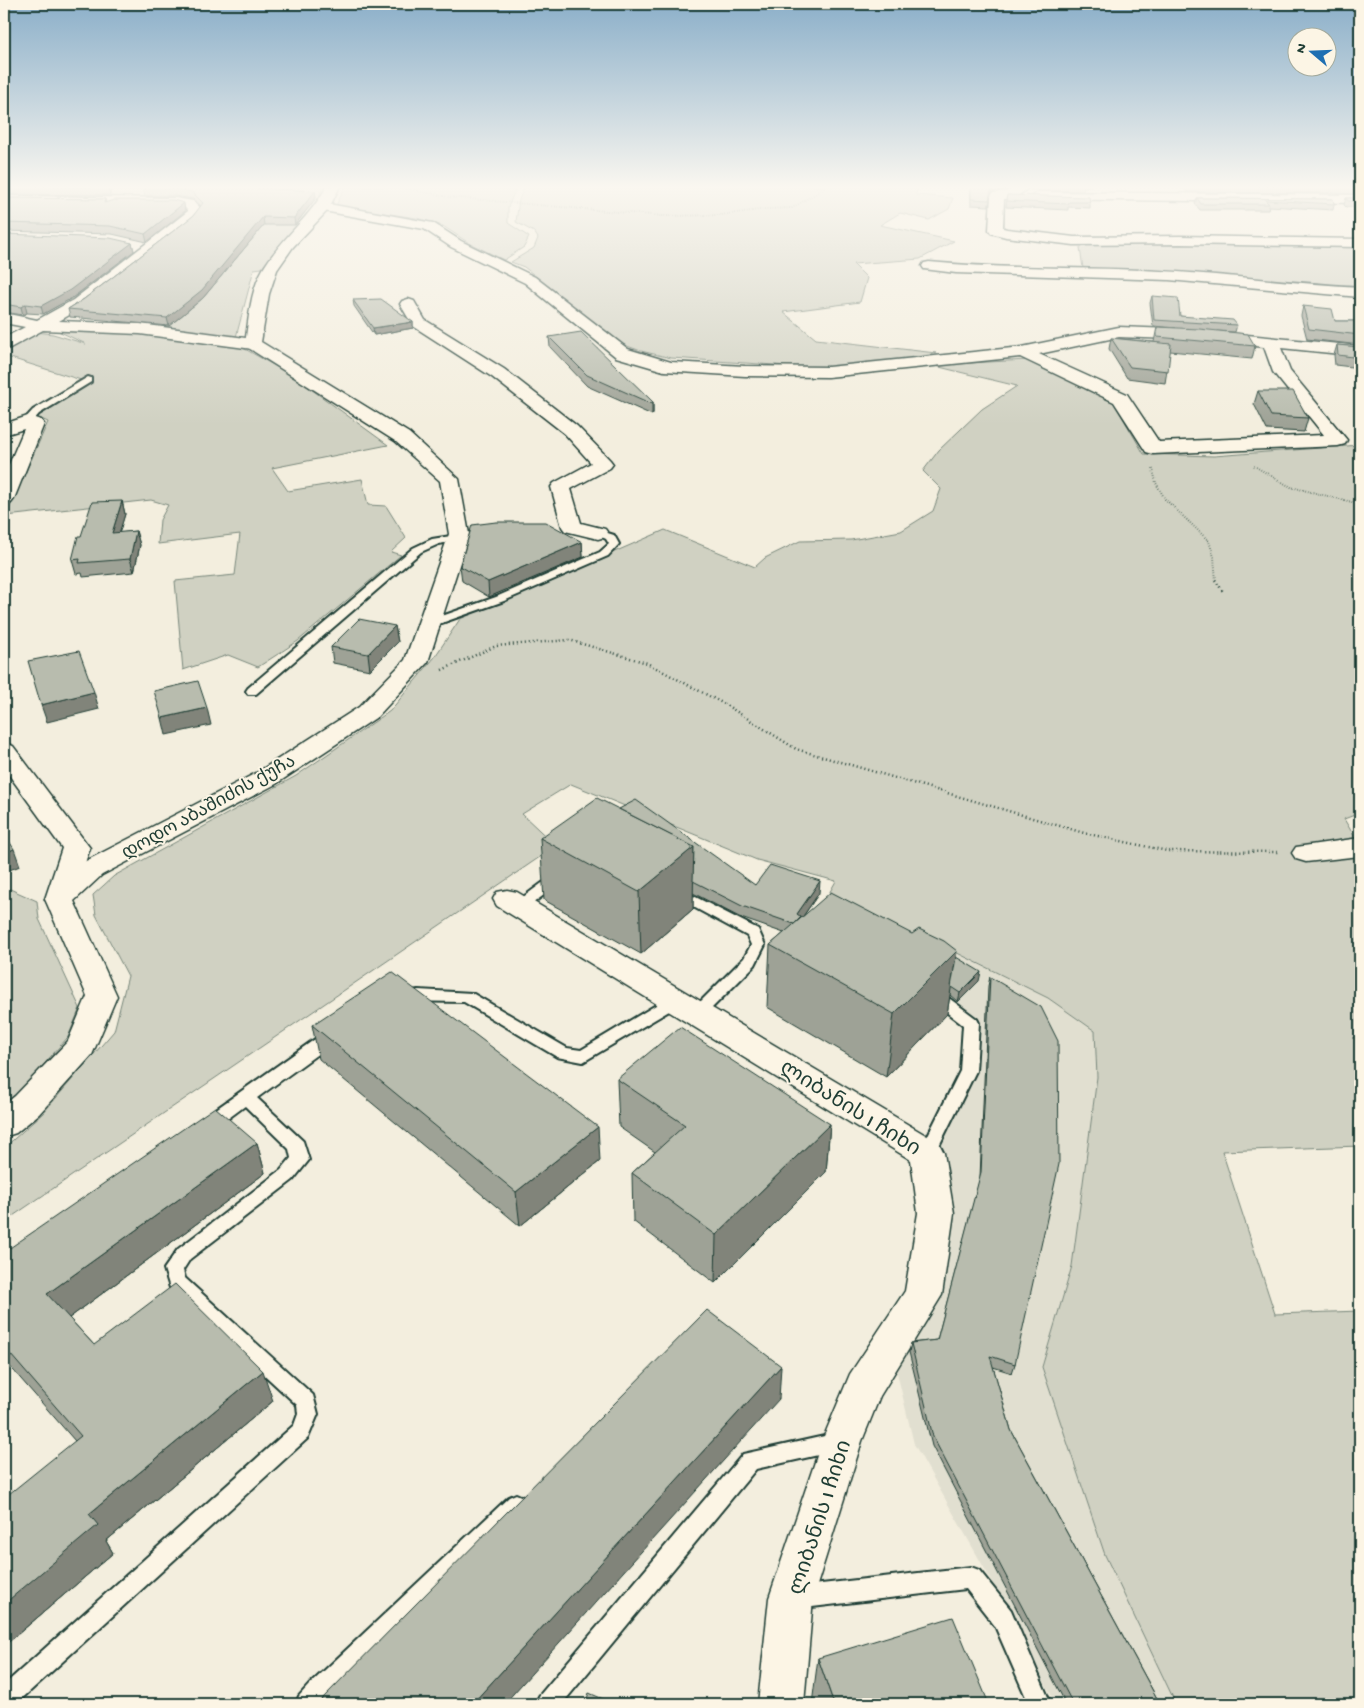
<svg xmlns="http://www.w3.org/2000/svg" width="1364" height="1708" font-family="'Gochi Hand','Noto Sans Georgian',sans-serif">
<rect width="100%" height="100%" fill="#f3eede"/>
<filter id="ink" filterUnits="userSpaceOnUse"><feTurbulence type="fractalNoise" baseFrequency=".02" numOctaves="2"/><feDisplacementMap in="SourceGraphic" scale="10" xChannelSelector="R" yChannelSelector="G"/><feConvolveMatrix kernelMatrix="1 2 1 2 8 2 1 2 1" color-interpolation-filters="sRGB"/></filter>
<g filter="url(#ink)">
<polygon fill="#e1dfd0" points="917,933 1048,998 1095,1031 1097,1077 1072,1266 1042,1367 1105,1555 1176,1704 1056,1704 986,1571 914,1444 894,1360 936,1157 977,1070 978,1020 938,993"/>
<g fill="#d0d1c2" stroke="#78877b">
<polygon points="54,186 155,186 144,199 38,198"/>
<polygon points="225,186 323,186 316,205 262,268 254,269 236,337 115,325 187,266"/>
<polygon points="345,186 520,186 516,188 508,207 508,223 529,237 524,247 504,260 469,243 443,226 417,218 336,206"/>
<polygon points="530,186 918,186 916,195 953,198 949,209 929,220 900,213 880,225 954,241 920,259 853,264 867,278 860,302 783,312 816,339 936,353 897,363 834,369 671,358 641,351 622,344 524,267 511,262 534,248 538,238 534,232 516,222 519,200 523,189"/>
<polygon points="1186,242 1360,245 1360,289 1203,274 1083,268 1080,248 1086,245"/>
<polygon points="62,329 131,333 243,348 293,376 388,445 272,468 288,491 362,479 368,505 386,506 406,538 391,552 401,555 298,641 258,667 228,655 183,670 175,581 235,575 240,534 158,544 160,520 168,505 151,500 6,516 48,422 28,413 81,380 4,356 4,350 36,332 53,334 86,344 58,331"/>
<polygon points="1028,360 1113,401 1144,454 1214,456 1360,445 1360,813 1344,819 1360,846 1360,1146 1222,1151 1275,1314 1360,1311 1360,1704 1176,1704 1105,1555 1042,1367 1072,1266 1097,1077 1095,1031 1048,998 917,933 889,965 809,929 836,881 757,860 571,784 522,814 556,846 4,1222 4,1148 43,1113 114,1031 128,976 96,915 93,895 114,876 296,776 390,711 434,658 460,619 665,530 755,567 765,558 800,541 851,540 901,531 933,511 941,489 923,471 939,450 982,409 1017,386 931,365"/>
<polygon points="10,889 37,901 39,919 80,1008 68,1037 23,1088 4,1105 4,895"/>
</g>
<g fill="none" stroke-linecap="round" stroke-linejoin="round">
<defs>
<g id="service">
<polygon points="88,377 91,378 91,382 39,414 31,423 25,423 23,421 33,410"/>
<polygon points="598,530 614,535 619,544 608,556 504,601 433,626 429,627 423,624 425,622 496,597 600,552 609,544 606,539 593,533 594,531"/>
<polygon points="457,535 461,536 462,538 461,540 439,544 421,552 256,694 248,694 246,691 248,688 413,548 432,539"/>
<polygon points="558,873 563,875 565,878 563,881 525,909 515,909 513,906 515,903 553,875"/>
<polygon points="678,888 758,929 765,945 755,965 703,1017 698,1019 693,1017 690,1013 693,1009 744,958 751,945 747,936 673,896 671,893 673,890"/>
<polygon points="933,989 938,990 977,1019 979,1023 976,1071 933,1158 927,1160 921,1158 919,1153 960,1071 963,1025 928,998 925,994 928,990"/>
<polygon points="418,990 472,993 567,1048 581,1050 671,996 676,995 681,996 684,1000 681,1004 583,1062 557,1057 464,1002 399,1001 396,997 399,993"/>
<polygon points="331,1030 337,1032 339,1036 337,1040 257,1098 303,1141 309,1160 293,1180 190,1259 183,1270 185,1278 313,1395 318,1414 308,1438 16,1704 4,1704 4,1685 294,1425 298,1414 297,1405 170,1288 164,1269 178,1249 281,1170 291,1158 289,1149 245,1106 214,1129 208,1130 202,1129 200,1124 202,1119 325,1032"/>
<polygon points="838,1433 845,1435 848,1442 845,1449 756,1469 562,1704 536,1704 539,1696 743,1454"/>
<polygon points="516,1494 523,1497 526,1504 523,1511 322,1704 296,1704 299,1696 309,1685 509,1497"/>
<polygon points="971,1567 979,1570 1011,1610 1051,1704 1029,1704 995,1626 966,1589 795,1609 787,1606 784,1598 787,1590 795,1587"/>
</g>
<g id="minor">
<polygon points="1015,186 1031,186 1016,197 1004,199 1003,228 1007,229 1074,237 1180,236 1360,239 1360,247 1180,244 1074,245 1006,237 991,233 989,230 991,196 993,193 1007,191"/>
<polygon points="1039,192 1360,195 1360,203 1034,199 1032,196"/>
<polygon points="4,196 175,198 193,201 203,210 193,222 85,306 59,321 140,324 253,339 259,341 261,344 259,347 253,349 140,334 43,330 10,348 4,350 4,338 25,327 4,323 4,313 37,320 73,300 188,211 184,207 175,206 4,204"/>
<path d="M323,203L433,223L461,241L535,277L628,349L671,362L745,366L828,367L1022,347L1119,327L1196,330L1360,346V356L1281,348L1290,371L1347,440L1345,444L1338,446L1153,454L1146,452L1114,402L1020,357L828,377L745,376L664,371L616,357L525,283L451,247L424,229L318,210L316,207L318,204ZM1119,337L1196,340L1264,347L1273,372L1324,435L1159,442L1127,394L1039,354Z"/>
<path d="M929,262C1000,269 1070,267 1141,270C1214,273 1287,283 1360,287V297L1169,280L956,273L924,269L922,266L924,263Z"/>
<polygon points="408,299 414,301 425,320 504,369 577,426 610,460 613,464 610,468 571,489 581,523 605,529 608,533 605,537 598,539 565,531 562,527 551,487 554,483 591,463 565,434 492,377 413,326 400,304 402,301"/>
<polygon points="28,416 41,420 44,424 14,499 11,503 4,505 4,476 24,429 4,435 4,424"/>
<polygon points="4,743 13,746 90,848 73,899 69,906 59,908 49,906 45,899 62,848 4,768"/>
<polygon points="1360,838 1360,856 1306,862 1296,859 1292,853 1296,847"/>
<polygon points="507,890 517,892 939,1143 944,1153 954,1213 942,1295 880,1396 862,1441 813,1598 804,1704 758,1704 769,1598 822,1441 850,1374 905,1291 918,1213 911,1160 497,906 493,899 497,892"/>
</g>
<path id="tertiary" d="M327,186H340L328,210L293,247L277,270L269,294L261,342L409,433L459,479L469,534L428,662L377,717L276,784L102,875L74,901L117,996L92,1055L39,1114L16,1133L4,1137V1105L15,1096L68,1041L87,996L45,899L49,892L82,863L258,772L359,707L405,660L449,534L440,481L395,441L247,347L245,344C249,319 250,291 263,269C282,237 310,218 327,186Z"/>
</defs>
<use href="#service" stroke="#1f3d34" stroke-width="4"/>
<use href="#minor" stroke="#1f3d34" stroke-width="3"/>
<use href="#tertiary" stroke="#1f3d34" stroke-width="3"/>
<g stroke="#1f3d34" stroke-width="2" stroke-dasharray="0.5 2" stroke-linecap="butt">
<polyline points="814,186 825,188"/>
<polyline points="354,187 400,187 448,197 663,216 721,215 766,209 792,208 825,188"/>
<polyline points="1254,466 1291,487 1360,504"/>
<polyline points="1153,469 1156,483 1165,499 1209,541 1214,557 1216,581"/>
</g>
<g stroke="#1f3d34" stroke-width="2.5" stroke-dasharray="1 3" stroke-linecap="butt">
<polyline points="1215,580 1224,593"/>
<polyline points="442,670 496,646 569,640 647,663 726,705 796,749 1084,833 1167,851 1279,852"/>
</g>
<polyline stroke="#1f3d34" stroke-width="4" stroke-dasharray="1 4.5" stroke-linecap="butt" points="1354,1037 1360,1051"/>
<use href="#service" fill="#fcf5e5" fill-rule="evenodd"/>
<use href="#minor" fill="#fcf5e5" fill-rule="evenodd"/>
<use href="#tertiary" fill="#fcf5e5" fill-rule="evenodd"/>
</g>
<g fill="#9ea296" stroke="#1f3d34">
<polygon points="4,186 111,186 111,189 110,195 4,194"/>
<polygon points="150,186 228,186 226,187 315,191 316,198 295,225 264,225 203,298 169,326 70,317 68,309 84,299 193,216 201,206 193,199 175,196 145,196 143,189"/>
<polygon points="970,186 1012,186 1006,189 991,192 989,206 971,205"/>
<polygon points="1030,186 1092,186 1092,187 1084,187 1083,191 1030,190"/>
<polygon points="1182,186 1360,186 1360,194 1333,193 1330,189 1329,193 1187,192"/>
<polygon points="1007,195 1090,202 1090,208 1068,207 1068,210 1006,207"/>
<polygon points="4,198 105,199 106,203 185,211 147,242 112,234 4,231"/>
<polygon points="1197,198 1333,199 1334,204 1333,210 1269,206 1268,210 1200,210 1195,204"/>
<polygon points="1346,198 1360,198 1360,207 1346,207 1344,205"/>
<polygon points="4,234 132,243 134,251 72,298 43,314 27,313 23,315 4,312"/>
<polygon points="1152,296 1180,316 1237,325 1235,332 1217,331 1255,346 1252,359 1170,351 1165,383 1127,378 1109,349 1111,338 1154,342 1157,327 1176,328 1153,326 1150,303"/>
<polygon points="353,300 413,322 413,328 374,335 354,306"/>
<polygon points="1303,306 1335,321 1360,321 1360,345 1307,339 1301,316"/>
<polygon points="549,337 653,402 653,413 652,415 587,386 550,347"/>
<polygon points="1337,345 1360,347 1360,368 1335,365 1334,355"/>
<polygon points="1258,391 1308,418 1304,432 1267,430 1254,404"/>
<polygon points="122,501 125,514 119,533 136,531 140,545 134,572 83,577 82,573 76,574 72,560 81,536"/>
<polygon points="582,542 583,557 489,597 462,581 460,566"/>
<polygon points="395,626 398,642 370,670 333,663 331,647"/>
<polygon points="540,838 755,885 819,893 804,915 956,957 979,981 958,1002 950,995 947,1014 886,1077 767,1007 770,945 784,933 741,918 693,893 693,909 641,954 544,900"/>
<polygon points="990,977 1015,1364 1012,1373 993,1367 1011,1430 1160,1704 1066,1704 932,1446 909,1352 911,1343 937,1340 980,1178 988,986"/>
<polygon points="312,1025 600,1161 520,1226 319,1059"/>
<polygon points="617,1079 830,1124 826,1172 715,1283 633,1221 632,1173 655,1152 619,1127"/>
<polygon points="257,1143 265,1173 69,1318 94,1345 273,1401 106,1541 113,1553 4,1646 75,1441 7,1363 4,1365 4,1252"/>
<polygon points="818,1658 834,1704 812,1704"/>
</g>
<g fill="#81847a" stroke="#1f3d34">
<polygon points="108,186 111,186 111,189 110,195 108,188"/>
<polygon points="992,186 1012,186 1006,189 991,192 989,206"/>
<polygon points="315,191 316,198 295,225 294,218"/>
<polygon points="184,203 185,211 147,242 145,234"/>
<polygon points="263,217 264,225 203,298 169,326 167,318"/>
<polygon points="132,243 134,251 72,298 43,314 41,306"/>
<polygon points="25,304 27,313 23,315 21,307"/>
<polygon points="413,322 413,328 374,335 373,328"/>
<polygon points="653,402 653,413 652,415 652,404"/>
<polygon points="122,501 125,514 115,547 112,533"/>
<polygon points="136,531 140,545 134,572 130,559"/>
<polygon points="582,542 583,557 489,597 488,582"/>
<polygon points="395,626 398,642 370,670 368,654"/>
<polygon points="94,692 99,709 47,722 41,705"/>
<polygon points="207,708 211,725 166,735 162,718"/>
<polygon points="694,847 693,909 641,954 639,892"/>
<polygon points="14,849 20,866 4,872 4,853"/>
<polygon points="820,881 819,893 797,925 797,914"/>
<polygon points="957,951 947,1014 886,1077 894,1014"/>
<polygon points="981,972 979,981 958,1002 960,993"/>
<polygon points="830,1124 826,1172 715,1283 716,1235"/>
<polygon points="598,1127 600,1161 520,1226 516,1192"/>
<polygon points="257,1143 265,1173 61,1324 47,1294"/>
<polygon points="4,1357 7,1363 4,1365"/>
<polygon points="781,1366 779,1399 504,1704 472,1704"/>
<polygon points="263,1371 273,1401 106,1541 113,1553 4,1646 4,1604 89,1514"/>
</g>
<g fill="#b8bcae" stroke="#1f3d34">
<polygon points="4,186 108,186 108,188"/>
<polygon points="150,186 214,186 315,191 294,218 263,217 202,290 167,318 68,309 84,299 193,216 203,203 192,192 174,189 143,189"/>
<polygon points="971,186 993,186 992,186 989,200 971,199"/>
<polygon points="1254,186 1330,186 1330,187"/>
<rect x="1335" y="186" width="25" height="1"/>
<polygon points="1007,195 1089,197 1090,202 1069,202 1068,204 1006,201"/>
<polygon points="4,198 105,199 104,203 114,200 173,200 184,203 145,234 110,226 4,223"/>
<polygon points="1197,198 1333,199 1334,204 1265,200 1269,204 1201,204"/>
<polygon points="1346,198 1360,198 1360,201 1348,201"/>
<polygon points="4,234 110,238 132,243 70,290 41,306 25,304 21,307 4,304"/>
<polygon points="1152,296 1178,298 1180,316 1233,320 1237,325 1154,320"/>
<polygon points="381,299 413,322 373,328 353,300"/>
<polygon points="1303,306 1332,309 1335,321 1360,321 1360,335 1309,329"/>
<polygon points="1157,327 1199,329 1248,334 1255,346 1157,337"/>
<polygon points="581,332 653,402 652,404 587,375 549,337"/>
<polygon points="1111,338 1171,344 1168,371 1130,367"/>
<polygon points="1337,345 1360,347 1360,358 1338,355"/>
<polygon points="1258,391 1293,391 1308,418 1271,416"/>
<polygon points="122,501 112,533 136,531 130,559 79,563 80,559 72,560 78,536 81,536 92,502"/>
<polygon points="496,522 546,522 582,542 488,582 460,566 472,525"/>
<polygon points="359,619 395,626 368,654 331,647"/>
<polygon points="79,651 94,692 41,705 28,661"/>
<polygon points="198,681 207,708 162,718 154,691"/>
<polygon points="597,798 694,847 639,892 540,838"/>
<polygon points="636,800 755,885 770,865 820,881 797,914 801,917 794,924 742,906 693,881 694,847 619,809"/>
<polygon points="4,833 14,849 4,853"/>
<polygon points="831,892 912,934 919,929 944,941 957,951 894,1014 770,945"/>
<polygon points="956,957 981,972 960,993 951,987"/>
<polygon points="392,972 598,1127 516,1192 312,1025"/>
<polygon points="990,977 1041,1007 1058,1041 1059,1164 1015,1364 990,1356 1011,1430 1160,1704 1073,1704 933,1437 911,1343 937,1340 981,1172"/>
<polygon points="680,1027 830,1124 716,1235 632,1173 685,1125 617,1079"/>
<polygon points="215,1107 257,1143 47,1294 94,1345 175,1284 263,1371 89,1514 98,1525 4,1604 4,1498 81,1436 4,1347 4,1252"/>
<polygon points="707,1310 781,1366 472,1704 317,1704"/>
<polygon points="953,1617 989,1704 834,1704 818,1658"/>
<polygon points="589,1693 615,1704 585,1704"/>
</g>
</g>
<linearGradient id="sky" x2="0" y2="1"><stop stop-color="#8bafc9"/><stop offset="0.44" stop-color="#faf7f0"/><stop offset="1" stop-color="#faf7f0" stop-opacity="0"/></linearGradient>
<rect width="1364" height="425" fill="url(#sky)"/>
<g text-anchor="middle" stroke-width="4" stroke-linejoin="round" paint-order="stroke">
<g font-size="18" fill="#1f3d34" stroke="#fcf5e5">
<text transform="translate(208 806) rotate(-29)" y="6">დოდო აბაშიძის ქუჩა</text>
</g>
<g font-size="21" fill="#1f3d34" stroke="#fcf5e5">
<text transform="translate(851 1107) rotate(32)" y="7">ლიბანის I ჩიხი</text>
<text transform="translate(819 1517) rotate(-72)" y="7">ლიბანის I ჩიხი</text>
</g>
</g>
<rect width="1364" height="1708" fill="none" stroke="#fcf5e5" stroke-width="20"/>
<rect x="10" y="10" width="1344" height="1688" fill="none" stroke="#1f3d34" stroke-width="2" filter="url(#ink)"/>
<g transform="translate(1312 52) rotate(289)"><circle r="24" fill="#fcf5e5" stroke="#a4ab9e"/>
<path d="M0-4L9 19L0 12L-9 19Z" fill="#1f6fb2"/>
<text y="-8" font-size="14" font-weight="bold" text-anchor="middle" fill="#1f3d34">N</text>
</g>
</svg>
